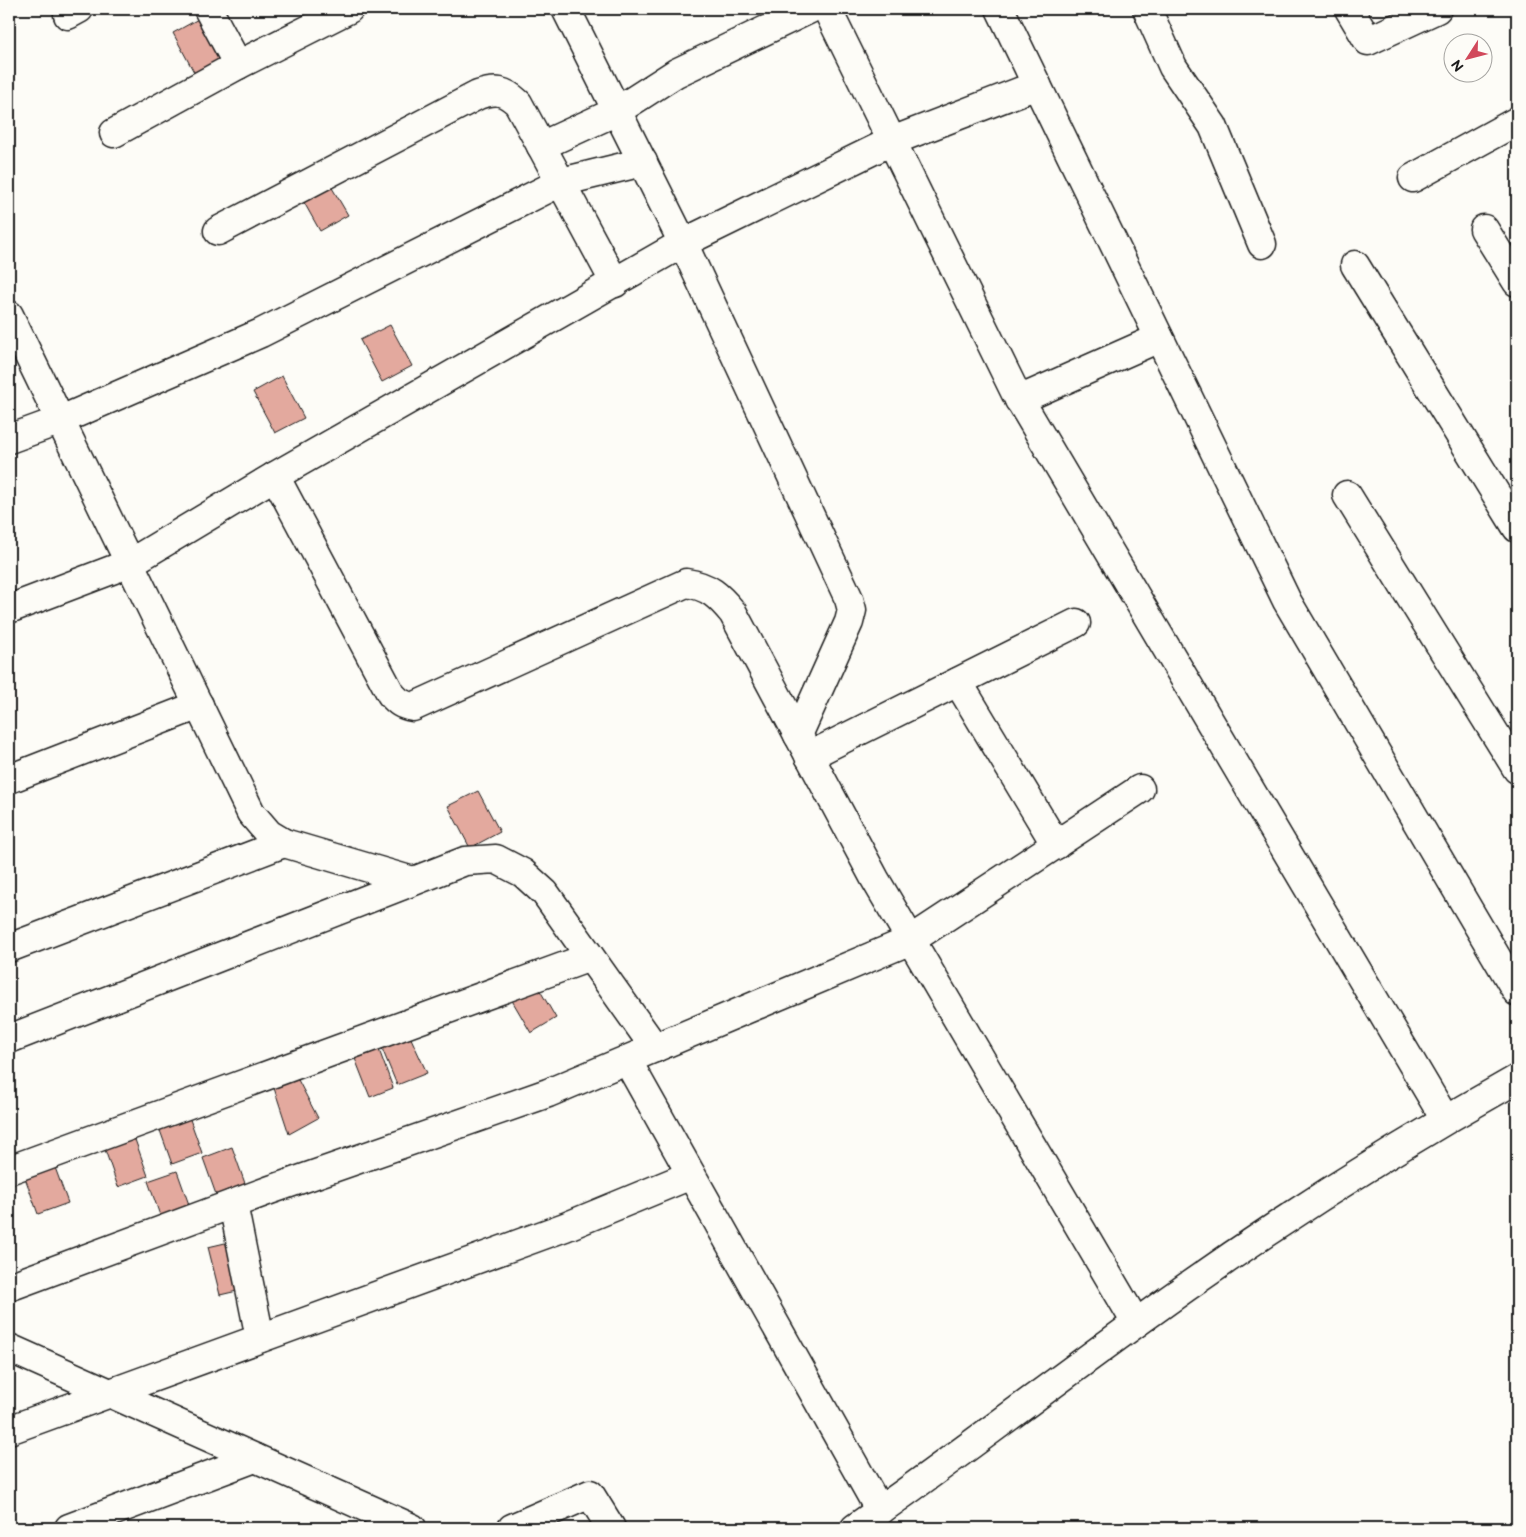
<svg xmlns="http://www.w3.org/2000/svg" width="1526" height="1537" font-family="'Balsamiq Sans',sans-serif">
<rect width="100%" height="100%" fill="#fdfcf7"/>
<filter id="ink" filterUnits="userSpaceOnUse"><feTurbulence type="fractalNoise" baseFrequency=".02" numOctaves="2"/><feDisplacementMap in="SourceGraphic" scale="10" xChannelSelector="R" yChannelSelector="G"/><feConvolveMatrix kernelMatrix="1 2 1 2 8 2 1 2 1" color-interpolation-filters="sRGB"/></filter>
<g filter="url(#ink)">
<g fill="#e3a99e" stroke="#1c1c1c">
<polygon points="202,17 225,58 195,74 173,33"/>
<polygon points="328,181 348,215 320,231 301,197"/>
<polygon points="390,325 412,366 382,382 360,340"/>
<polygon points="282,376 304,418 275,433 253,392"/>
<polygon points="478,791 500,832 470,848 448,806"/>
<polygon points="535,982 556,1018 531,1033 510,997"/>
<polygon points="409,1034 427,1073 397,1085 381,1046"/>
<polygon points="378,1047 393,1088 370,1097 354,1056"/>
<polygon points="296,1076 318,1118 289,1134 272,1082"/>
<polygon points="187,1111 202,1153 172,1164 157,1122"/>
<polygon points="133,1134 148,1176 118,1187 103,1144"/>
<polygon points="232,1147 247,1189 218,1200 203,1158"/>
<polygon points="53,1162 68,1203 38,1214 23,1172"/>
<polygon points="177,1171 192,1213 163,1224 148,1181"/>
<polygon points="238,1240 250,1288 220,1295 208,1247"/>
</g>
<g fill="none" stroke-linecap="round" stroke-linejoin="round">
<defs>
<g id="street">
<polyline points="208,9 238,65"/>
<polyline points="566,9 683,243 849,599 852,610 849,622 798,735"/>
<polyline points="827,9 1015,392 1445,1119"/>
<polyline points="1000,9 1287,601 1517,992"/>
<polyline points="1147,9 1173,67 1213,126 1262,244"/>
<polyline points="1349,9 1368,41 1437,9"/>
<polyline points="68,15 79,9"/>
<polyline points="114,133 238,65 349,9"/>
<polyline points="541,146 617,111 676,73 810,9"/>
<polyline points="1413,178 1517,121"/>
<polyline points="1484,229 1517,282"/>
<path d="M218,231L478,95C496,89 504,90 518,103L615,283"/>
<polyline points="1355,265 1517,528"/>
<polyline points="9,315 251,813 269,834 284,843 413,881"/>
<polyline points="1019,400 1159,338"/>
<polyline points="9,439 61,420 261,333 561,182 643,162"/>
<path d="M275,476L391,694C398,702 402,705 413,707L686,583C709,586 719,596 733,613L875,879L1136,1323"/>
<polyline points="1347,495 1517,769"/>
<polyline points="9,609 130,563 275,476 683,243 892,141 1037,85"/>
<polyline points="958,682 1056,845"/>
<polyline points="809,756 1076,623"/>
<polyline points="9,779 199,705"/>
<polyline points="9,948 284,843"/>
<polyline points="9,1039 465,861 496,859 523,873 545,893 655,1048"/>
<polyline points="627,1060 880,1511"/>
<polyline points="9,1170 590,957"/>
<polyline points="233,1204 260,1338"/>
<polyline points="9,1287 270,1190 548,1093 911,940 1140,789"/>
<polyline points="9,1348 412,1528"/>
<polyline points="9,1430 565,1227 691,1175"/>
<polyline points="69,1528 255,1458"/>
<polyline points="512,1528 590,1494 611,1528"/>
<path d="M855,1528C950,1462 1041,1392 1135,1324C1257,1235 1385,1153 1517,1079"/>
</g>
</defs>
<use href="#street" stroke="#1c1c1c" stroke-width="31"/>
<use href="#street" stroke="#fdfcf7" stroke-width="28"/>
</g>
</g>
<rect width="1526" height="1537" fill="none" stroke="#fdfcf7" stroke-width="30"/>
<rect x="15" y="15" width="1496" height="1507" fill="none" stroke="#1c1c1c" stroke-width="2" filter="url(#ink)"/>
<g transform="translate(1468 58) rotate(234)"><circle r="24" fill="#fdfcf7" stroke="#a3a29f"/>
<path d="M0-4L9 19L0 12L-9 19Z" fill="#d1495b"/>
<text y="-8" font-size="14" font-weight="bold" text-anchor="middle" fill="#1c1c1c">N</text>
</g>
</svg>
